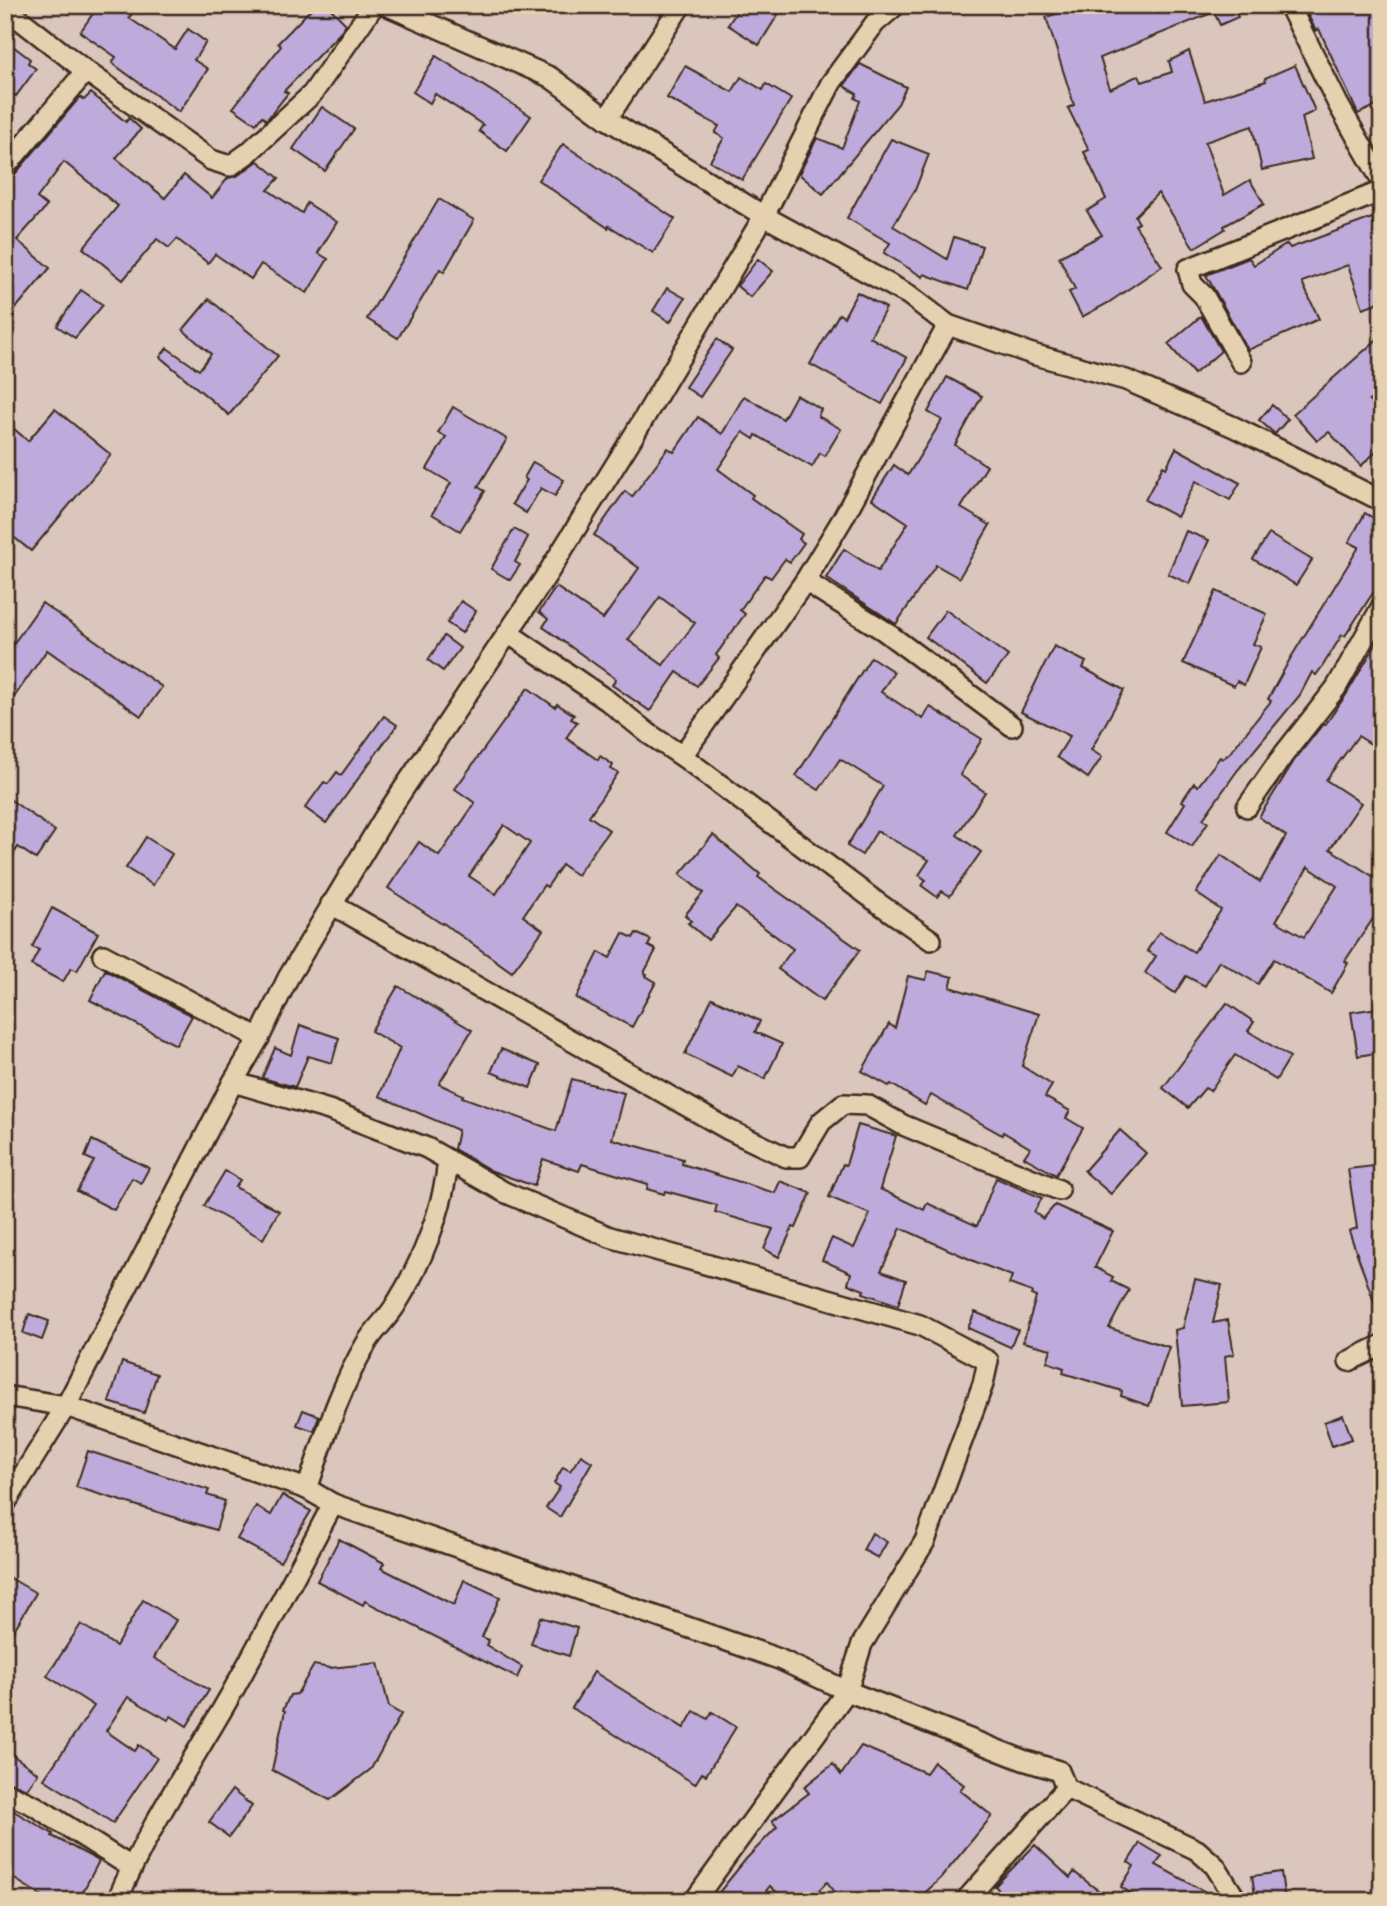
<svg xmlns="http://www.w3.org/2000/svg" width="1387" height="1906" font-family="Pangolin,sans-serif">
<rect width="100%" height="100%" fill="#dac6bc"/>
<filter id="ink" filterUnits="userSpaceOnUse"><feTurbulence type="fractalNoise" baseFrequency=".0143" numOctaves="2"/><feDisplacementMap in="SourceGraphic" scale="14" xChannelSelector="R" yChannelSelector="G"/><feConvolveMatrix kernelMatrix="1 2 1 2 8 2 1 2 1" color-interpolation-filters="sRGB"/></filter>
<g filter="url(#ink)">
<g fill="#bfabdb" stroke="#3b2a1e" stroke-width="2" fill-rule="evenodd">
<polygon points="99,5 138,5 129,18 175,49 188,29 206,42 194,60 208,69 179,112 112,63 116,57 80,32"/>
<polygon points="315,5 327,5 346,24 338,35 284,91 288,93 269,117 266,120 262,116 256,124 233,108 281,46 278,43"/>
<polygon points="741,5 784,5 759,45 728,25"/>
<polygon points="1084,5 1233,5 1238,17 1220,25 1214,12 1100,58 1110,89 1139,75 1142,82 1172,72 1169,61 1189,51 1205,101 1266,81 1265,78 1295,65 1315,111 1302,117 1312,159 1262,170 1252,126 1205,142 1224,195 1250,180 1264,204 1224,226 1225,229 1194,248 1158,193 1135,216 1139,223 1135,225 1162,266 1108,303 1082,317 1069,292 1075,289 1059,257 1102,235 1087,211 1106,199 1084,152 1089,150 1068,108 1074,105 1046,17"/>
<polygon points="1303,5 1382,5 1382,103 1358,114 1319,29 1316,31"/>
<polygon points="5,40 30,59 28,63 36,69 16,96 5,88"/>
<polygon points="436,56 531,116 507,151 479,131 483,125 435,94 430,103 413,92"/>
<polygon points="860,64 906,87 898,104 823,194 799,174 817,138 842,148 860,101 855,98 857,94 844,86"/>
<polygon points="685,66 732,92 741,77 763,90 766,84 791,99 742,180 710,161 724,138 715,133 719,126 667,98"/>
<polygon points="91,93 126,122 129,118 141,129 116,158 165,198 184,175 212,198 228,178 237,176 258,161 279,178 268,190 302,213 307,203 337,222 318,253 328,259 307,293 261,264 251,279 215,254 208,263 177,239 169,248 157,239 123,280 83,248 118,206 64,162 37,198 47,206 17,240 50,268 5,321 5,186 80,97 84,100"/>
<polygon points="322,107 354,129 325,171 293,149"/>
<polygon points="891,139 929,154 915,190 893,226 947,259 954,237 982,246 968,290 924,274 923,277 884,253 890,243 847,218"/>
<polygon points="563,144 675,219 653,253 609,226 608,228 538,180"/>
<polygon points="439,199 474,220 444,272 440,269 398,338 367,319"/>
<polygon points="1372,218 1382,243 1382,301 1363,308 1348,265 1302,282 1319,319 1248,350 1206,275 1249,258 1254,265 1287,244 1290,248"/>
<polygon points="758,259 773,271 750,297 737,286"/>
<polygon points="667,288 685,298 670,322 653,311"/>
<polygon points="81,290 103,305 75,338 57,326"/>
<polygon points="857,292 886,308 870,337 907,358 882,404 810,364 839,314 844,317"/>
<polygon points="209,299 278,356 229,415 160,357 167,348 199,370 211,354 183,330"/>
<polygon points="1201,316 1221,351 1194,374 1168,344"/>
<polygon points="1382,335 1382,390 1369,401 1382,414 1382,446 1361,466 1329,432 1317,441 1293,414"/>
<polygon points="717,339 732,350 700,397 685,387"/>
<polygon points="947,377 982,396 955,445 987,466 961,508 990,525 959,578 936,565 896,624 826,578 844,549 878,571 908,523 872,499 894,465 908,475 942,420 928,412"/>
<path d="M796,395L821,409L818,416L841,429L825,456L820,453L812,467L756,435L754,439L743,432L718,469L753,495L751,498L802,534L799,539L804,543L790,562L785,559L771,578L765,575L740,610L745,614L716,655L719,658L697,686L677,672L650,711L612,685L616,679L543,627L548,619L539,612L556,587L603,619L639,568L594,535L625,491L632,497L668,448L674,452L698,417L722,434L744,396L783,419ZM660,597L695,623L663,665L628,640Z"/>
<polygon points="1272,405 1288,419 1275,434 1259,420"/>
<polygon points="453,407 507,439 478,487 485,491 460,531 432,514 451,483 427,469 446,437 438,433"/>
<polygon points="55,409 111,455 31,551 5,530 5,421 28,441"/>
<polygon points="1176,448 1240,483 1230,500 1196,481 1177,517 1145,500 1163,466 1166,468"/>
<polygon points="533,462 564,480 555,496 541,488 526,513 512,504 527,480 524,478"/>
<polygon points="1365,513 1382,523 1382,579 1345,636 1342,635 1322,667 1316,675 1312,672 1300,695 1237,771 1203,819 1208,822 1192,847 1167,832 1185,803 1182,801 1194,783 1198,786 1220,757 1222,759 1229,754 1271,701 1268,699 1290,659 1359,547 1349,542"/>
<polygon points="514,529 528,537 515,562 520,565 510,580 491,569"/>
<polygon points="1186,531 1209,540 1190,584 1168,574"/>
<polygon points="1269,534 1312,560 1296,585 1253,559"/>
<polygon points="1216,591 1267,614 1253,644 1261,647 1244,685 1237,681 1234,686 1183,663"/>
<polygon points="461,601 476,611 462,633 447,623"/>
<polygon points="42,603 162,687 141,716 47,650 5,710 5,656"/>
<polygon points="946,610 1008,656 987,683 926,637"/>
<path d="M1382,634V751L1358,736L1326,780L1361,803L1330,849L1382,882V905L1345,961L1348,963L1331,993L1274,959L1258,984L1219,961L1205,986L1186,976L1175,993L1145,973L1156,956L1147,951L1159,932L1194,952L1221,910L1196,893L1221,855L1260,882L1286,836L1259,817L1294,761L1323,724L1325,725L1346,695ZM1308,867L1337,886L1304,937L1276,921Z"/>
<polygon points="444,636 460,648 443,671 428,660"/>
<polygon points="1054,646 1086,662 1083,668 1124,690 1091,750 1102,757 1088,778 1057,757 1070,736 1021,712"/>
<polygon points="871,657 894,672 881,692 923,719 930,707 982,739 960,775 985,792 957,835 981,852 950,896 942,891 937,897 922,886 926,880 919,875 929,860 877,831 862,855 847,846 883,786 840,759 819,790 796,776"/>
<path d="M528,688L555,707L557,704L574,715L571,719L577,722L566,738L598,760L600,756L613,765L611,769L618,773L589,816L609,830L577,875L562,865L547,887L544,885L523,916L543,930L512,972L443,923L442,924L388,888L419,842L439,856L475,803L455,789ZM504,825L530,843L496,894L469,876Z"/>
<polygon points="384,716 397,725 326,823 305,808 324,782 328,784 337,772 341,775"/>
<polygon points="5,796 55,831 36,859 18,847 5,868"/>
<polygon points="713,835 760,874 758,877 860,950 822,1001 778,969 793,949 736,907 708,940 688,923 691,921 685,915 703,893 680,874"/>
<polygon points="146,837 172,854 153,885 126,868"/>
<polygon points="52,908 98,933 77,971 71,968 63,982 31,965 39,950 32,947"/>
<polygon points="623,933 633,938 636,933 651,940 648,946 656,950 644,973 647,974 646,976 656,982 632,1027 576,998 599,952 610,958"/>
<polygon points="105,970 192,1016 176,1045 90,1000"/>
<polygon points="928,971 953,977 950,987 1039,1014 1022,1066 1052,1085 1045,1097 1070,1111 1066,1118 1083,1128 1056,1175 1024,1157 1030,1148 1003,1132 1002,1135 931,1095 925,1105 891,1084 889,1086 862,1071 889,1024 895,1028 908,976 926,980"/>
<polygon points="398,986 472,1030 439,1084 463,1095 462,1097 556,1131 572,1079 624,1093 612,1139 683,1159 682,1164 775,1193 780,1181 811,1193 796,1228 793,1227 779,1257 764,1249 773,1229 715,1212 717,1205 665,1191 664,1194 647,1189 648,1184 582,1164 579,1171 543,1159 534,1186 492,1171 454,1149 458,1130 379,1096 400,1048 371,1031"/>
<polygon points="712,998 760,1021 755,1032 782,1044 765,1079 738,1066 732,1077 685,1054"/>
<polygon points="1227,1003 1254,1022 1248,1031 1290,1057 1276,1080 1235,1055 1210,1091 1205,1088 1188,1108 1163,1088"/>
<polygon points="1378,1008 1382,1029 1382,1052 1358,1056 1351,1012"/>
<polygon points="300,1025 339,1038 332,1063 308,1056 295,1087 262,1078 275,1048 291,1055"/>
<polygon points="501,1049 540,1065 530,1088 491,1072"/>
<polygon points="858,1125 896,1136 880,1189 924,1210 927,1203 977,1226 996,1178 1042,1198 1034,1212 1043,1219 1055,1205 1113,1231 1095,1267 1113,1277 1111,1281 1129,1290 1109,1328 1169,1347 1149,1406 1121,1396 1122,1391 1063,1373 1064,1368 1047,1362 1051,1349 1023,1342 1036,1297 1031,1295 1032,1292 1009,1284 1012,1276 976,1262 901,1228 881,1271 906,1280 898,1305 863,1293 864,1290 848,1284 851,1273 822,1260 832,1238 854,1248 870,1214 829,1197 843,1164 846,1165"/>
<polygon points="1120,1130 1146,1153 1111,1194 1084,1171"/>
<polygon points="92,1140 149,1168 141,1183 132,1178 114,1210 77,1191 94,1161 85,1157"/>
<polygon points="1382,1165 1382,1316 1379,1316 1349,1231 1357,1228 1348,1169"/>
<polygon points="225,1171 240,1180 235,1187 279,1211 263,1239 204,1206"/>
<polygon points="1195,1279 1222,1285 1213,1323 1228,1320 1234,1354 1225,1356 1229,1402 1182,1406 1175,1330 1183,1328"/>
<polygon points="975,1312 1018,1330 1010,1347 968,1328"/>
<polygon points="29,1314 49,1321 42,1340 23,1333"/>
<polygon points="122,1362 157,1374 144,1413 109,1402"/>
<polygon points="303,1410 319,1416 314,1431 297,1425"/>
<polygon points="1343,1415 1352,1439 1332,1446 1324,1422"/>
<polygon points="88,1451 209,1490 207,1495 225,1501 216,1530 76,1487"/>
<polygon points="581,1455 592,1462 560,1517 546,1508 560,1487 554,1483 563,1467 570,1471"/>
<polygon points="282,1495 311,1511 280,1562 237,1539 256,1506 271,1515"/>
<polygon points="872,1533 887,1542 878,1558 863,1550"/>
<polygon points="339,1539 384,1563 381,1568 454,1605 464,1580 500,1597 482,1637 489,1640 486,1645 522,1667 517,1678 365,1601 363,1605 317,1581"/>
<polygon points="5,1575 36,1593 5,1645"/>
<polygon points="143,1600 176,1620 154,1658 209,1690 187,1726 171,1716 168,1720 128,1697 106,1731 135,1751 139,1745 157,1758 113,1823 44,1779 94,1706 47,1676 81,1624 116,1646"/>
<polygon points="540,1617 577,1628 569,1656 531,1644"/>
<polygon points="378,1663 389,1707 401,1714 371,1769 330,1800 272,1770 285,1711 283,1710 290,1695 297,1694 314,1665 330,1668"/>
<polygon points="594,1672 684,1728 694,1711 708,1719 712,1712 736,1727 706,1775 702,1773 695,1784 572,1708"/>
<polygon points="861,1746 926,1773 934,1762 964,1785 960,1790 992,1816 941,1878 916,1901 842,1901 827,1882 808,1901 786,1901 770,1886 758,1901 712,1901 746,1859 777,1827 772,1821 809,1793 804,1787 833,1764 841,1775"/>
<polygon points="5,1750 38,1773 27,1789 5,1780"/>
<polygon points="232,1790 252,1806 229,1837 209,1822"/>
<polygon points="5,1806 53,1834 52,1836 99,1861 78,1901 50,1901 5,1873"/>
<polygon points="1140,1843 1162,1856 1156,1865 1222,1901 1143,1901 1121,1887 1134,1866 1128,1862"/>
<polygon points="1035,1845 1070,1878 1074,1872 1112,1901 1009,1901 995,1886"/>
<polygon points="1281,1872 1285,1901 1256,1901 1252,1876"/>
</g>
<g fill="none" stroke-linecap="round" stroke-linejoin="round">
<defs>
<g id="minor">
<polyline points="386,5 550,77 607,119 764,216 909,295 948,325 1032,354 1126,380 1234,427 1382,501"/>
<polyline points="1289,5 1338,104 1382,181"/>
<polyline points="5,8 86,71 211,160 230,166 248,153 312,94 374,5"/>
<polyline points="607,119 681,5"/>
<polyline points="5,167 86,71"/>
<polyline points="1241,362 1204,296 1192,284 1188,269 1382,191"/>
<polyline points="805,581 883,630 1012,726"/>
<polyline points="508,633 608,701 649,734 682,756 805,581 842,520 948,325"/>
<polyline points="682,756 878,903 931,940"/>
<polyline points="1247,807 1284,754 1336,688 1382,606"/>
<polyline points="331,904 729,1130 786,1157 800,1157 821,1122 843,1104 867,1105 903,1125 1059,1190"/>
<polyline points="103,955 259,1038"/>
<polyline points="233,1082 329,1110 427,1148 504,1192 610,1237 920,1325 988,1361 983,1384 925,1541 862,1644 847,1691 694,1901"/>
<polyline points="1349,1361 1382,1345"/>
<polyline points="5,1396 66,1406 307,1489 333,1504 779,1659 847,1691 1023,1760 1059,1771 1066,1788 965,1901"/>
<path d="M307,1489C324,1440 339,1389 366,1344C374,1330 387,1319 395,1306C421,1265 444,1208 448,1160"/>
<polyline points="5,1504 66,1406 233,1082 259,1038 288,978 384,818 548,573 634,435 764,216 831,83 875,23 896,5"/>
<polyline points="1066,1788 1197,1850 1215,1866 1237,1901"/>
<polyline points="5,1792 35,1806 131,1867"/>
<path d="M117,1901C147,1829 191,1764 230,1696C265,1633 299,1568 333,1504"/>
</g>
</defs>
<use href="#minor" stroke="#3b2a1e" stroke-width="24"/>
<use href="#minor" stroke="#e5d1af" stroke-width="19"/>
</g>
</g>
<rect width="1387" height="1906" fill="none" stroke="#e5d1af" stroke-width="28"/>
<rect x="14" y="14" width="1359" height="1878" fill="none" stroke="#3b2a1e" stroke-width="2.5" filter="url(#ink)"/>
</svg>
